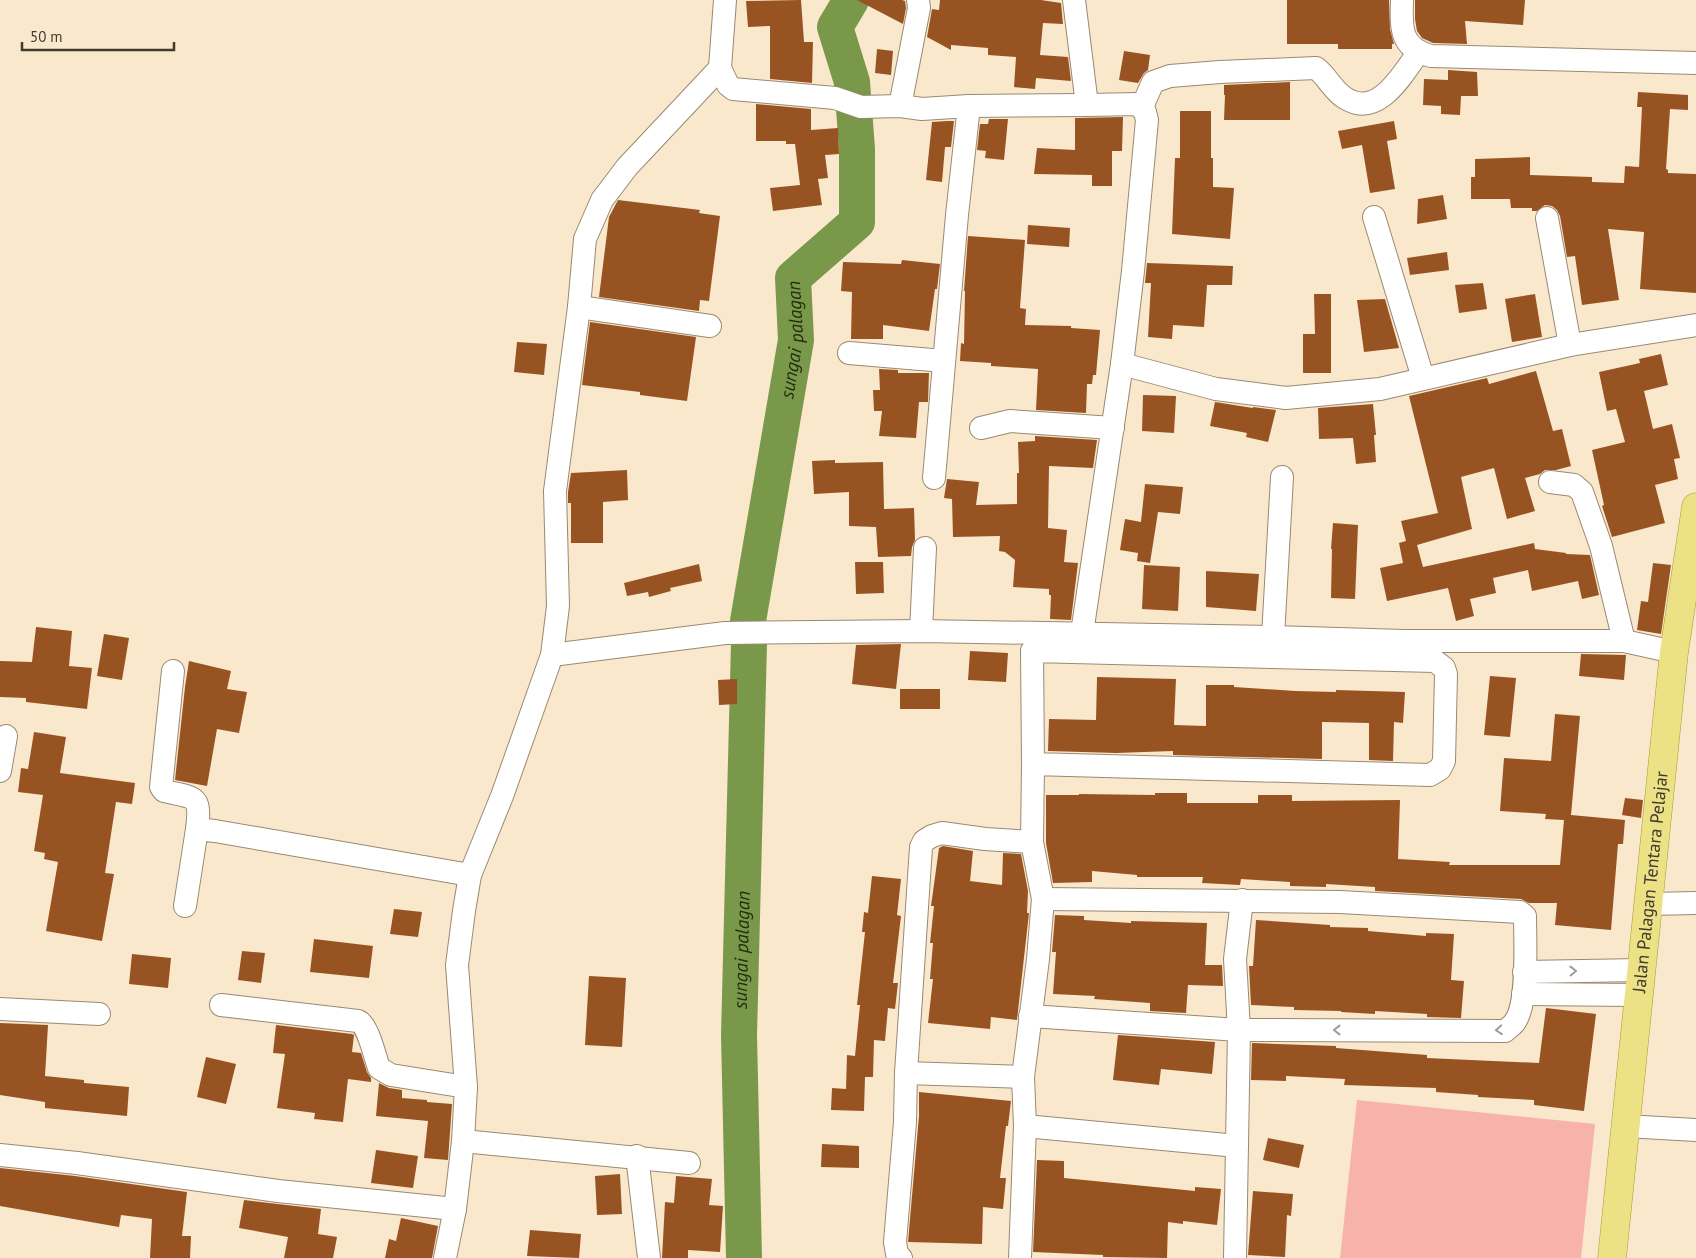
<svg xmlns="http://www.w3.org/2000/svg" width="1696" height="1258" font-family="'PT Sans',sans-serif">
<rect width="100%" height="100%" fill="#fae8cd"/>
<polygon fill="#f7b2a9" points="1357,1100 1595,1124 1581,1258 1340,1258"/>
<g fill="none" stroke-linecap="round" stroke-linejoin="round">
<g stroke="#7a984a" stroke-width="36">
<path id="s1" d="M748,621L796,340L793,278L857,222V149L852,82L835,27L851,0"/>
<path id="s2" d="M744,1258L739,1035L749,643"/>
</g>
</g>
<g fill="#985323">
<polygon points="801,0 804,42 813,42 812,83 770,79 770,26 748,27 746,1"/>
<polygon points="857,0 902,0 905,1 906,8 903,24"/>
<polygon points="940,0 1041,0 1061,3 1063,24 1043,23 1040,55 1068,57 1071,81 1036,78 1035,89 1014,87 1016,57 988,55 988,48 951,45 951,50 927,37 932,9 939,10"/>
<polygon points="1287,0 1389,0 1390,29 1394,44 1392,44 1392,49 1338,49 1338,44 1287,44"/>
<polygon points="1415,0 1525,0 1523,25 1465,21 1467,44 1433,43 1422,38 1417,31 1415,19"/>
<polygon points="877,49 893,51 891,75 875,73"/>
<polygon points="1124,51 1150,55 1148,70 1144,73 1138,83 1119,80"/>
<polygon points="1448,70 1477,72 1478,96 1461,96 1460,115 1441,114 1441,106 1423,105 1424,79 1448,80"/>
<polygon points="1290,82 1290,120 1224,120 1225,95 1224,95 1224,85"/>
<polygon points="1638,92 1688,95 1688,110 1670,109 1666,169 1668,170 1668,173 1696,174 1696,293 1640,289 1644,232 1608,229 1619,300 1582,305 1575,256 1567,257 1560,216 1557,210 1552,206 1545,205 1537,211 1532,211 1532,208 1511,208 1510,199 1471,199 1471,177 1475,177 1475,159 1530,157 1530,175 1592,177 1592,182 1624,183 1625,166 1639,167 1642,107 1637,107"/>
<polygon points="756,104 811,109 811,130 838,128 839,154 825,155 828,178 818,179 822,205 773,211 770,188 800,185 795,144 786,144 786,141 756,141"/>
<polygon points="1180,111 1211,111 1211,158 1213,158 1213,187 1234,188 1230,239 1172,234 1175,158 1180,158"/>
<polygon points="1123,117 1122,151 1112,151 1112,186 1092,186 1092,175 1034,174 1037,148 1075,150 1075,118"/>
<polygon points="989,119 1008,119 1004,160 985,158 986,151 977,150 980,124 988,124"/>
<polygon points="947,121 954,121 951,147 945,147 942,182 926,180 932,122"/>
<polygon points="1394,121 1397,139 1387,141 1395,189 1370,193 1362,145 1342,149 1338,131"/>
<polygon points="1443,195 1447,219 1417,224 1418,199"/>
<polygon points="618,200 700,210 699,213 720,216 709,301 700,300 699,311 599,297 609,217"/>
<polygon points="1028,225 1070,228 1069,247 1027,244"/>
<polygon points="968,236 1025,240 1020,308 1026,309 1025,325 1071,326 1071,328 1100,330 1096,375 1093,375 1092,384 1087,384 1086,413 1036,410 1038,369 991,366 991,363 960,361 961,343 964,344 965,291 964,291"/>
<polygon points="1447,252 1449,270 1410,275 1407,258"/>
<polygon points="902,260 940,264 937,289 935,289 929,331 883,325 883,339 851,339 852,292 841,291 843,262 901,264"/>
<polygon points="1147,263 1233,266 1232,285 1207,285 1204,327 1173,325 1172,339 1148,337 1151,283 1145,283"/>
<polygon points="1483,283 1487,309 1459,313 1455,285"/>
<polygon points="1314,294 1331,294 1331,373 1303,373 1303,334 1315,334"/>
<polygon points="1535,294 1542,337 1512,342 1505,299"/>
<polygon points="1385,299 1399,348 1364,352 1357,300"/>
<polygon points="590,322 696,337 687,401 640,395 640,392 582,385"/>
<polygon points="517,342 547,344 544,375 514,372"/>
<polygon points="1661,354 1668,385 1644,391 1653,429 1672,424 1680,458 1674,459 1678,479 1655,485 1665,523 1612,537 1602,506 1604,505 1592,450 1625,442 1616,409 1607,411 1599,372 1640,363 1639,359"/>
<polygon points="879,369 898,370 898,373 929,373 928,402 919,402 916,438 879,436 882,411 874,411 873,390 880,390"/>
<polygon points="1536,371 1553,431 1562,429 1571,466 1556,470 1545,470 1540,474 1525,478 1535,511 1507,519 1494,468 1461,477 1472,529 1417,545 1423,567 1534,543 1535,549 1566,553 1566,554 1590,555 1599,595 1582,599 1578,581 1532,591 1528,570 1493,578 1496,593 1470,599 1474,616 1456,621 1448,588 1387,601 1380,568 1403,563 1399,543 1406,541 1401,521 1438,513 1409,396 1487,378 1489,384"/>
<polygon points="1143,395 1176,396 1174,433 1142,431"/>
<polygon points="1215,402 1253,408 1253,407 1276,410 1268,442 1246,437 1247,433 1210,426"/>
<polygon points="1373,404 1376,435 1374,435 1376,462 1356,464 1353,438 1319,439 1318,408"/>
<polygon points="1035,436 1097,440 1093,468 1049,466 1048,528 1067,530 1064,562 1078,563 1071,620 1050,619 1051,595 1049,595 1049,589 1013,587 1015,560 1005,552 999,551 1000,536 953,537 952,499 944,498 947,479 979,482 976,505 1017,504 1017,473 1019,473 1018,442 1035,441"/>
<polygon points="835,460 835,463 883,462 884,509 914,508 915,540 912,547 911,556 878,557 876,527 849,526 849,492 814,494 812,461"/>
<polygon points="627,470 628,500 603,502 603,543 571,543 571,503 568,503 568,492 571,473"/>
<polygon points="1145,484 1183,487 1180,514 1158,512 1150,563 1137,561 1138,553 1120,550 1125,519 1141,522"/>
<polygon points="1333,523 1358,525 1355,599 1331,598 1332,549 1331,549"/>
<polygon points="855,562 883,562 884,593 856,594"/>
<polygon points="1653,563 1671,565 1661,634 1637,630 1641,601 1648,602"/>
<polygon points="699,564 702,581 670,588 671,591 649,597 648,592 627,596 624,583"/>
<polygon points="1144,565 1180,567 1178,611 1142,609"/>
<polygon points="1206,571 1259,574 1256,611 1206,607"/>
<polygon points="36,627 72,631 69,666 92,668 87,709 26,702 26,698 0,697 0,661 32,662"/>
<polygon points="104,634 129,638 122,680 97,676"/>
<polygon points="901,644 896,689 852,684 856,645"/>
<polygon points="970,651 1008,653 1006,682 968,680"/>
<polygon points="1581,654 1626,655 1624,680 1579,676"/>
<polygon points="189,661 231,671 227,689 247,692 239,733 217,729 207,786 175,780 185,687"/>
<polygon points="1490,676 1516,678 1510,737 1484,735"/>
<polygon points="1097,677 1176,679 1174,725 1206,726 1206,685 1234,685 1234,687 1295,691 1336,692 1336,690 1405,692 1403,723 1394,722 1393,761 1369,760 1369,723 1322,722 1322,759 1173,755 1173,751 1116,753 1048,751 1049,719 1096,720"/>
<polygon points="737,679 737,704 719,705 718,680"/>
<rect x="900" y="689" width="40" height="20"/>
<polygon points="1555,714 1580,716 1571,815 1625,820 1623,844 1618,844 1611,930 1555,925 1557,903 1529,903 1521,899 1375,891 1375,887 1326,884 1326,887 1290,886 1290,882 1241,879 1240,885 1202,883 1203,877 1137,877 1137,875 1092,871 1092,882 1053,883 1046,843 1046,795 1079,795 1079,794 1155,795 1155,793 1187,793 1187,803 1258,803 1258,795 1292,795 1292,801 1400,800 1398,859 1450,862 1449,865 1560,865 1564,820 1545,819 1546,814 1500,811 1504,758 1551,761"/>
<polygon points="34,732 66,737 60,773 135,783 132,804 116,802 105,873 114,874 102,941 46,931 58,862 44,859 45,853 34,851 43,795 18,792 21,768 28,769"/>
<polygon points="1625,798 1643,800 1641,818 1622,815"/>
<polygon points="943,846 973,851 970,881 1002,885 1003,853 1021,854 1028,891 1027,913 1029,913 1017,1020 991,1017 990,1029 928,1023 933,979 930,979 933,943 930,943 934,906 931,906 939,848"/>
<polygon points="872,876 901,879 897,915 901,916 893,983 898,983 895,1009 888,1008 885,1041 874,1040 873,1077 865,1077 864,1111 831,1110 832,1088 846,1089 847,1055 855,1056 860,1005 857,1005 865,932 862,932 864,912 868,913"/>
<polygon points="394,909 422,912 418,937 390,934"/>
<polygon points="1055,915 1084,916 1084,920 1131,923 1131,921 1207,923 1205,965 1222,965 1223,986 1188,985 1186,1013 1150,1011 1150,1003 1094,999 1095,996 1053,994 1056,952 1052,952"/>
<polygon points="1256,920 1330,925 1330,927 1368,928 1368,931 1426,936 1426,933 1454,934 1451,980 1464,981 1461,1018 1427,1017 1427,1014 1375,1011 1375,1014 1341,1012 1341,1011 1294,1010 1294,1007 1251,1005 1249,966 1253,966"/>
<polygon points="314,939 373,946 369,978 310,972"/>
<polygon points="242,951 265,953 261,983 238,980"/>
<polygon points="132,954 171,958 168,988 129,984"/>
<polygon points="589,976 626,978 622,1047 585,1045"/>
<polygon points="1546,1008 1596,1014 1584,1111 1534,1105 1534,1100 1478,1097 1478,1095 1436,1092 1436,1088 1344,1085 1345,1079 1286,1076 1286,1081 1251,1080 1252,1043 1336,1046 1336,1048 1427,1055 1427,1058 1539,1063"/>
<polygon points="0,1023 48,1025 45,1076 84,1080 84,1083 129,1087 127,1116 45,1108 45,1102 0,1095"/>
<polygon points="276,1025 352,1034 354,1035 352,1052 361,1053 367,1072 371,1078 371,1082 348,1079 343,1122 314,1119 315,1113 277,1108 285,1054 273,1053"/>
<polygon points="1118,1035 1215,1042 1212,1074 1161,1069 1159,1085 1113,1080"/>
<polygon points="206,1057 236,1064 226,1104 197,1097"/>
<polygon points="379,1083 389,1088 402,1090 402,1098 427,1100 427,1102 452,1104 448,1160 424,1158 428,1121 376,1116"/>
<polygon points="919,1092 1011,1101 1008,1126 1006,1126 1000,1178 1006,1178 1003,1209 983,1207 982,1244 908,1242 919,1116"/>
<polygon points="1268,1138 1304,1145 1299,1168 1263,1160"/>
<polygon points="822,1144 859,1146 859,1168 821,1167"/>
<polygon points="376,1150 418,1156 413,1188 371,1183"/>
<polygon points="1037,1160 1064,1161 1064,1178 1195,1191 1195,1187 1221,1189 1217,1225 1183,1221 1183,1224 1168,1222 1167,1258 1103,1257 1103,1255 1033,1252"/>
<polygon points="0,1168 75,1176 187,1192 182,1236 191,1236 190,1258 150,1258 152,1219 121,1215 119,1227 0,1206"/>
<polygon points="620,1174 622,1214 597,1215 595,1176"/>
<polygon points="676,1176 712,1179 709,1205 723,1206 720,1252 688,1250 688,1258 662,1258 665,1202 674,1203"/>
<polygon points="1253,1191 1293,1194 1291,1216 1287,1215 1285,1257 1248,1255"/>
<polygon points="244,1200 321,1209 318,1234 337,1237 333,1258 284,1258 288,1237 239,1228"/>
<polygon points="401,1218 438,1226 432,1258 385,1258 389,1239 396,1241"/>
<polygon points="530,1230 581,1234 579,1258 527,1256"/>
</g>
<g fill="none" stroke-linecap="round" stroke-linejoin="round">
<defs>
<g id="minor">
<polyline points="725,0 720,68 728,85 733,89 835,98 861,107 900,106 922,109 969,106 1087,105"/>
<polyline points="1074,0 1087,105 1138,104 1145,112 1147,120 1133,271 1122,364 1082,633"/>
<path d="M1402,0C1401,28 1400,48 1431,56L1696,63"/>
<polyline points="900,106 919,8 918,0"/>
<path d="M1142,107L1153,82L1170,76L1220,72L1316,68C1327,76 1333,91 1345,98C1378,119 1402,75 1418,53"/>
<polyline points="1374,217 1423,378"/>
<polyline points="1547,218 1570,345"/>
<polyline points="579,307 710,326"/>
<polyline points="849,353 944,361"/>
<polyline points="1122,364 1216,389 1286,398 1380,389 1570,345 1696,325"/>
<polyline points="981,428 1010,421 1113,428"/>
<polyline points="934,478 957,215 969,106"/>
<polyline points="1550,482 1574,485 1582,492 1601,546 1624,641"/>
<polyline points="921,631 925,548"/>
<polyline points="1273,637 1282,477"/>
<polyline points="552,655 725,633 921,631 1273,637 1404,641 1624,641 1674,652"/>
<path d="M173,671L161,787L164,791C196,798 201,795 197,829"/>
<polyline points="0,771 6,736"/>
<polyline points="1648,904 1696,903"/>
<polyline points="185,906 197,829 215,831 470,875"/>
<polyline points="1524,972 1641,970"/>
<polyline points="1523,994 1638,995"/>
<path d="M221,1005L358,1021C368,1025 375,1057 379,1068L391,1075L466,1087"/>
<polyline points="0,1009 99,1014"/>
<path d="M1030,1016L1239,1030L1505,1031C1508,1028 1512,1026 1514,1023C1529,1005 1525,941 1525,916L1520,912L1340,902L1043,899"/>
<polyline points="906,1073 1023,1077"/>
<polyline points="1025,1126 1237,1146"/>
<polyline points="1625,1126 1696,1130"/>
<polyline points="463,1141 689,1163"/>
<polyline points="0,1155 77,1163 278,1191 455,1209"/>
<polyline points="637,1156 649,1258"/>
<polyline points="445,1258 455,1209 463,1141 466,1087 457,965 464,911 470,875 502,796 552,655 558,606 555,491 579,307 585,239 602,200 627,167 720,68"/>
<polyline points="901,1258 897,1254 895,1242 905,1122 906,1073 921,847 924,841 932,836 942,833 985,839 1032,842"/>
<polyline points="1020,1258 1025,1126 1023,1077 1038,959 1043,899 1032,842 1033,764 1032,651 1435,661 1444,668 1446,674 1444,761 1440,769 1430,775 1033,764"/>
<polyline points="1235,1258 1239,1030 1235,959 1242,900"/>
</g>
<g id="primary">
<path id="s3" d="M1612,1258L1674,652L1696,507"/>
</g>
</defs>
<use href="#minor" stroke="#9a8971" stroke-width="24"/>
<use href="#primary" stroke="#a89a31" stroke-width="29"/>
<use href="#minor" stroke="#fff" stroke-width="22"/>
<use href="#primary" stroke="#ece184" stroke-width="28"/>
</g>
<defs><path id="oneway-chevron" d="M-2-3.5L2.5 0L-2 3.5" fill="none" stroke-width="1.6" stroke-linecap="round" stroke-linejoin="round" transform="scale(1.25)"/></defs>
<g stroke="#a09c97">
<use href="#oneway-chevron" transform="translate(1573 971) rotate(-1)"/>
<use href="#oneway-chevron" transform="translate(1337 1030) rotate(-180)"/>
<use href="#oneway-chevron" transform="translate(1499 1030) rotate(175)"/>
</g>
<g text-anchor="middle" stroke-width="5" stroke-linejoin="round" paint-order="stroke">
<g font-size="18" fill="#413a2f" stroke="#fae8cd">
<text dy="6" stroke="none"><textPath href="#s3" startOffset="378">Jalan Palagan Tentara Pelajar</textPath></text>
</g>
<g font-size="19" font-style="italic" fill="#222e0d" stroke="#fae8cd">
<text dy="7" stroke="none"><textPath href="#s1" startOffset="285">sungai palagan</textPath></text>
<text dy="7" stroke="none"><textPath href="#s2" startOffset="308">sungai palagan</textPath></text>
</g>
</g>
<path d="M22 42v8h152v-8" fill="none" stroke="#413a2f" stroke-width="2.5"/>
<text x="30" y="42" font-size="15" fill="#413a2f" stroke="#fae8cd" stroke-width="4" paint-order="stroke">50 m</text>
</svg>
